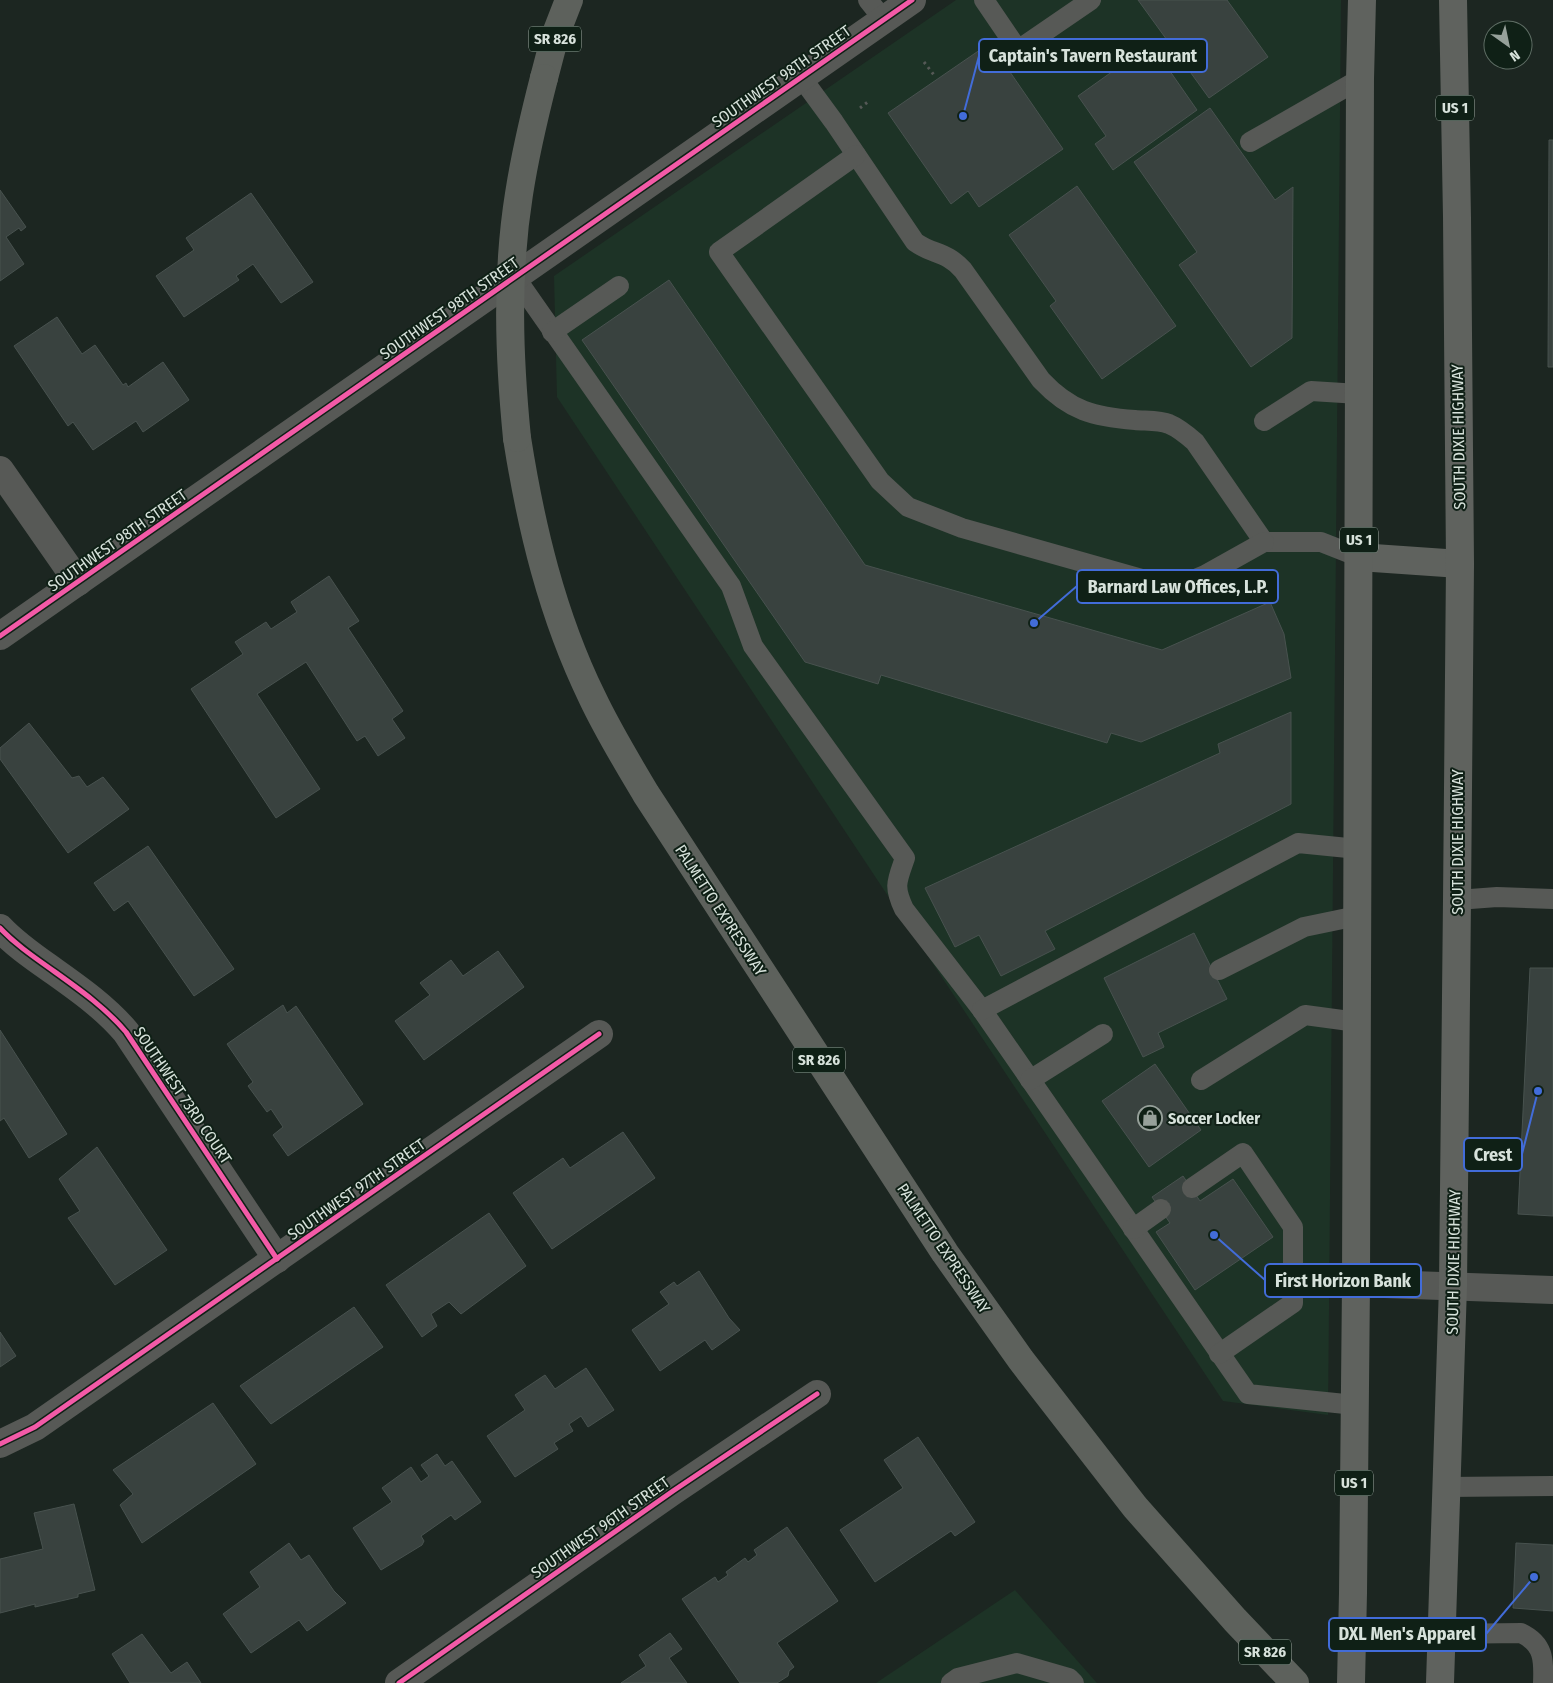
<svg xmlns="http://www.w3.org/2000/svg" width="1553" height="1683" font-family="'Fira Sans Condensed',sans-serif">
<rect width="100%" height="100%" fill="#1c2621"/>
<g fill="#1d3326">
<polygon points="956,0 1341,0 1328,1415 1223,1401 557,397 554,276"/>
<polygon points="1015,1590 1097,1683 876,1683"/>
</g>
<g fill="#39423f" stroke="#48524f">
<polygon points="1138,0 1227,0 1268,57 1209,98"/>
<polygon points="990,43 1063,149 979,207 968,191 951,204 888,113"/>
<polygon points="1151,44 1197,110 1113,170 1095,144 1106,136 1078,96"/>
<polygon points="1210,108 1275,200 1293,187 1292,338 1251,367 1179,265 1197,252 1134,162"/>
<polygon points="1549,140 1553,140 1553,367 1548,367"/>
<polygon points="1077,186 1176,326 1102,379 1050,306 1056,301 1009,235"/>
<polygon points="0,190 26,227 21,231 19,228 6,237 24,264 0,281"/>
<polygon points="251,193 313,282 281,303 253,264 236,276 239,280 184,317 156,276 194,250 186,238"/>
<polygon points="669,280 865,565 1162,650 1270,602 1284,634 1291,678 1141,742 1111,733 1107,743 881,675 878,684 805,662 582,340"/>
<polygon points="57,317 82,354 95,345 123,385 126,383 128,387 163,362 189,400 143,432 136,421 93,450 73,422 68,426 14,346"/>
<polygon points="329,576 359,621 348,628 403,711 392,719 405,738 378,756 365,736 357,741 306,662 257,694 320,789 276,818 191,689 243,654 235,642 266,622 271,629 297,612 291,602"/>
<polygon points="1291,712 1291,804 1045,931 1055,949 1001,976 979,935 955,947 925,888 1220,753 1218,744"/>
<polygon points="29,723 72,778 79,776 87,787 103,777 129,809 68,853 0,759 0,748"/>
<polygon points="148,846 234,969 194,996 128,901 114,911 94,883"/>
<polygon points="1194,933 1227,999 1158,1033 1164,1047 1143,1057 1104,978"/>
<polygon points="498,951 524,987 424,1060 395,1021 430,995 420,983 451,960 463,976"/>
<polygon points="1530,968 1553,968 1553,1216 1518,1214"/>
<polygon points="283,1005 287,1013 296,1006 363,1104 288,1156 273,1135 283,1127 271,1109 267,1112 248,1086 253,1082 227,1044"/>
<polygon points="0,1030 67,1134 29,1158 4,1118 0,1121"/>
<polygon points="1155,1064 1201,1130 1149,1167 1102,1101"/>
<polygon points="623,1132 655,1178 552,1249 513,1193 563,1158 570,1168"/>
<polygon points="97,1147 167,1250 115,1285 68,1218 80,1211 59,1179"/>
<polygon points="1183,1176 1200,1201 1233,1179 1273,1237 1195,1290 1156,1232 1170,1223 1152,1197"/>
<polygon points="489,1213 526,1266 461,1314 449,1302 431,1314 437,1326 422,1337 386,1285"/>
<polygon points="699,1271 729,1318 740,1330 712,1350 705,1340 660,1371 632,1330 669,1304 660,1292 674,1282 677,1286"/>
<polygon points="354,1307 383,1347 271,1424 240,1386"/>
<polygon points="0,1332 16,1356 0,1367"/>
<polygon points="586,1368 614,1410 588,1427 581,1416 569,1424 573,1431 554,1443 558,1449 515,1477 487,1436 525,1410 515,1395 545,1375 555,1389"/>
<polygon points="213,1403 256,1464 142,1543 120,1505 133,1494 113,1470"/>
<polygon points="918,1437 975,1522 955,1536 951,1531 875,1582 840,1530 903,1488 884,1460"/>
<polygon points="437,1454 445,1466 452,1461 481,1502 455,1520 451,1515 421,1536 424,1541 422,1545 381,1570 353,1528 392,1502 382,1488 411,1467 421,1482 429,1476 421,1465"/>
<polygon points="74,1504 95,1590 78,1594 78,1597 35,1607 35,1604 0,1613 0,1559 43,1549 34,1513"/>
<polygon points="787,1527 838,1601 777,1643 794,1667 789,1671 788,1676 777,1683 740,1683 682,1599 715,1577 718,1582 728,1575 726,1572 745,1558 748,1562 757,1555 754,1550"/>
<polygon points="289,1543 301,1560 309,1555 334,1591 346,1603 307,1631 299,1620 251,1653 223,1614 260,1587 250,1572"/>
<polygon points="1516,1543 1553,1545 1553,1611 1513,1608"/>
<polygon points="670,1633 682,1649 669,1658 687,1683 621,1683 646,1666 639,1655"/>
<polygon points="142,1634 171,1673 187,1662 201,1683 130,1683 112,1654"/>
</g>
<g fill="none" stroke-linecap="round" stroke-linejoin="round">
<g stroke="#555956" stroke-width="3" stroke-dasharray="2.5 4" stroke-linecap="butt">
<polyline points="924,62 934,75"/>
<polyline points="860,108 869,101"/>
</g>
<g stroke="#575956" stroke-width="20">
<polyline points="868,0 884,20"/>
<polyline points="984,0 1018,50 1091,0"/>
<path d="M801,77L834,122L915,242C933,255 946,251 963,270L1041,380C1070,411 1094,417 1135,420C1145,421 1160,420 1169,424C1179,428 1187,435 1195,442L1264,542H1321L1359,557"/>
<polyline points="1250,142 1360,79"/>
<polyline points="856,155 719,252 880,481 908,507 962,528 1174,588 1205,575 1264,542"/>
<path d="M515,277L731,586L753,646L905,858C897,881 893,886 904,909L982,1010L1248,1394L1355,1405"/>
<polyline points="552,332 619,286"/>
<polyline points="1264,421 1311,391 1359,394"/>
<polyline points="1457,900 1497,897 1553,899"/>
<polyline points="1219,970 1304,927 1357,916"/>
<polyline points="982,1010 1298,843 1358,849"/>
<polyline points="1030,1080 1103,1034"/>
<polyline points="1201,1080 1305,1015 1357,1022"/>
<polyline points="1192,1188 1243,1153 1293,1227 1293,1303 1219,1354"/>
<polyline points="1133,1229 1161,1209"/>
<polyline points="1446,1487 1553,1486"/>
<path d="M1441,1634L1521,1633C1544,1644 1544,1660 1543,1683"/>
<polyline points="951,1683 958,1678 1017,1663 1069,1678 1074,1683"/>
</g>
<g stroke="#575956" stroke-width="28">
<polyline points="0,470 78,582"/>
<path d="M0,928C14,943 31,955 48,967C76,987 104,1006 126,1032L277,1259"/>
<polyline points="1356,1283 1553,1290"/>
<polyline points="0,1444 35,1427 599,1034"/>
<polyline points="399,1683 673,1491 817,1394"/>
</g>
<polyline stroke="#575956" stroke-width="28" points="0,636 912,0"/>
<g stroke="#5f625e" stroke-width="28">
<polyline points="1359,557 1460,564"/>
<polyline points="1351,1683 1353,1593 1356,1283 1360,79 1362,0"/>
<polyline points="1440,1683 1453,1286 1457,900 1460,564 1457,217 1453,0"/>
</g>
<g stroke="#5d615c" stroke-width="28">
<polyline points="544,78 555,36 569,0"/>
<path d="M517,438C531,527 552,615 592,697C608,731 627,762 646,794L945,1253L1021,1360L1135,1507L1235,1620L1295,1683"/>
</g>
<path stroke="#5d615c" stroke-width="28" d="M517,438C509,357 506,275 519,194C525,155 534,117 544,78"/>
<defs>
<g id="cycleway">
<polyline points="0,636 912,0"/>
<path d="M0,928C14,943 31,955 48,967C76,987 104,1006 126,1032L277,1259"/>
<polyline points="0,1444 35,1427 599,1034"/>
<polyline points="399,1683 673,1491 817,1394"/>
</g>
</defs>
<use href="#cycleway" stroke="#0f2016" stroke-width="8"/>
<use href="#cycleway" stroke="#f35aa7" stroke-width="5"/>
</g>
<defs>
<symbol id="shop-ring" viewBox="-11 -11 22 22"><circle r="9.5" fill="#0f2016" stroke="#96a09a" stroke-width="1.5"/><path d="M-5-2.5h2.3a2.7 3.5 0 0 1 5.4 0H5L5.5 6h-11ZM-1.5-2.5h3a1.5 2.3 0 0 0-3 0Z" fill="#96a09a"/></symbol>
</defs>
<g fill-rule="evenodd">
<use href="#shop-ring" x="1136" y="1104" width="28" height="28"/>
</g>
<g text-anchor="middle" stroke-width="4" stroke-linejoin="round" paint-order="stroke">
<g fill="#0f2016" stroke="#9ba8a0" stroke-width="1">
<rect x="529" y="26.5" width="52" height="25" rx="4"/>
<rect x="1436" y="95.5" width="38" height="25" rx="4"/>
<rect x="1340" y="527.5" width="38" height="25" rx="4"/>
<rect x="793" y="1047.5" width="52" height="25" rx="4"/>
<rect x="1335" y="1470.5" width="38" height="25" rx="4"/>
<rect x="1239" y="1639.5" width="52" height="25" rx="4"/>
</g>
<g font-size="15" font-weight="bold" fill="#d7e2db">
<text x="555" y="44">SR 826</text>
<text x="1455" y="113">US 1</text>
<text x="1359" y="545">US 1</text>
<text x="819" y="1065">SR 826</text>
<text x="1354" y="1488">US 1</text>
<text x="1265" y="1657">SR 826</text>
</g>
<g font-size="16" fill="#d7e2db" stroke="#0f2016">
<text transform="translate(781 76) rotate(-35)" y="6">SOUTHWEST 98TH STREET</text>
<text transform="translate(449 308) rotate(-35)" y="6">SOUTHWEST 98TH STREET</text>
<text transform="translate(1458 437) rotate(-91)" y="6">SOUTH DIXIE HIGHWAY</text>
<text transform="translate(117 540) rotate(-35)" y="6">SOUTHWEST 98TH STREET</text>
<text transform="translate(1457 842) rotate(-90)" y="6">SOUTH DIXIE HIGHWAY</text>
<text transform="translate(721 910) rotate(57)" y="6">PALMETTO EXPRESSWAY</text>
<text transform="translate(183 1095) rotate(56)" y="6">SOUTHWEST 73RD COURT</text>
<text transform="translate(356 1189) rotate(-35)" y="6">SOUTHWEST 97TH STREET</text>
<text transform="translate(944 1248) rotate(56)" y="6">PALMETTO EXPRESSWAY</text>
<text transform="translate(1453 1262) rotate(-89)" y="6">SOUTH DIXIE HIGHWAY</text>
<text transform="translate(600 1527) rotate(-35)" y="6">SOUTHWEST 96TH STREET</text>
</g>
<g font-size="16" font-weight="bold" fill="#d7e2db" stroke="#0f2016" text-anchor="start">
<text x="1168" y="1124">Soccer Locker</text>
</g>
</g>
<path fill="none" stroke="#426cd9" stroke-width="2" d="M963 116L979 56M1034 623L1077 586M1538 1091L1522 1154M1214 1235L1265 1280M1534 1577L1486 1634"/>
<g fill="#426cd9" stroke="#0f2016" stroke-width="2">
<circle cx="963" cy="116" r="5"/>
<circle cx="1034" cy="623" r="5"/>
<circle cx="1538" cy="1091" r="5"/>
<circle cx="1214" cy="1235" r="5"/>
<circle cx="1534" cy="1577" r="5"/>
</g>
<g fill="#0f2016" stroke="#426cd9" stroke-width="2">
<rect x="979" y="39" width="228" height="33" rx="5"/>
<rect x="1077" y="570" width="201" height="33" rx="5"/>
<rect x="1464" y="1138" width="58" height="33" rx="5"/>
<rect x="1265" y="1264" width="156" height="33" rx="5"/>
<rect x="1329" y="1618" width="157" height="33" rx="5"/>
</g>
<g font-size="18" text-anchor="middle" font-weight="bold" fill="#d7e2db">
<text x="1093" y="62">Captain's Tavern Restaurant</text>
<text x="1178" y="593">Barnard Law Offices, L.P.</text>
<text x="1493" y="1161">Crest</text>
<text x="1343" y="1287">First Horizon Bank</text>
<text x="1407" y="1640">DXL Men's Apparel</text>
</g>
<g transform="translate(1508 45) rotate(147)"><circle r="24" fill="#0f2016" stroke="#5f6e65"/>
<path d="M0-4L9 19L0 12L-9 19Z" fill="#96a09a"/>
<text y="-8" font-size="14" font-weight="bold" text-anchor="middle" fill="#d7e2db">N</text>
</g>
</svg>
